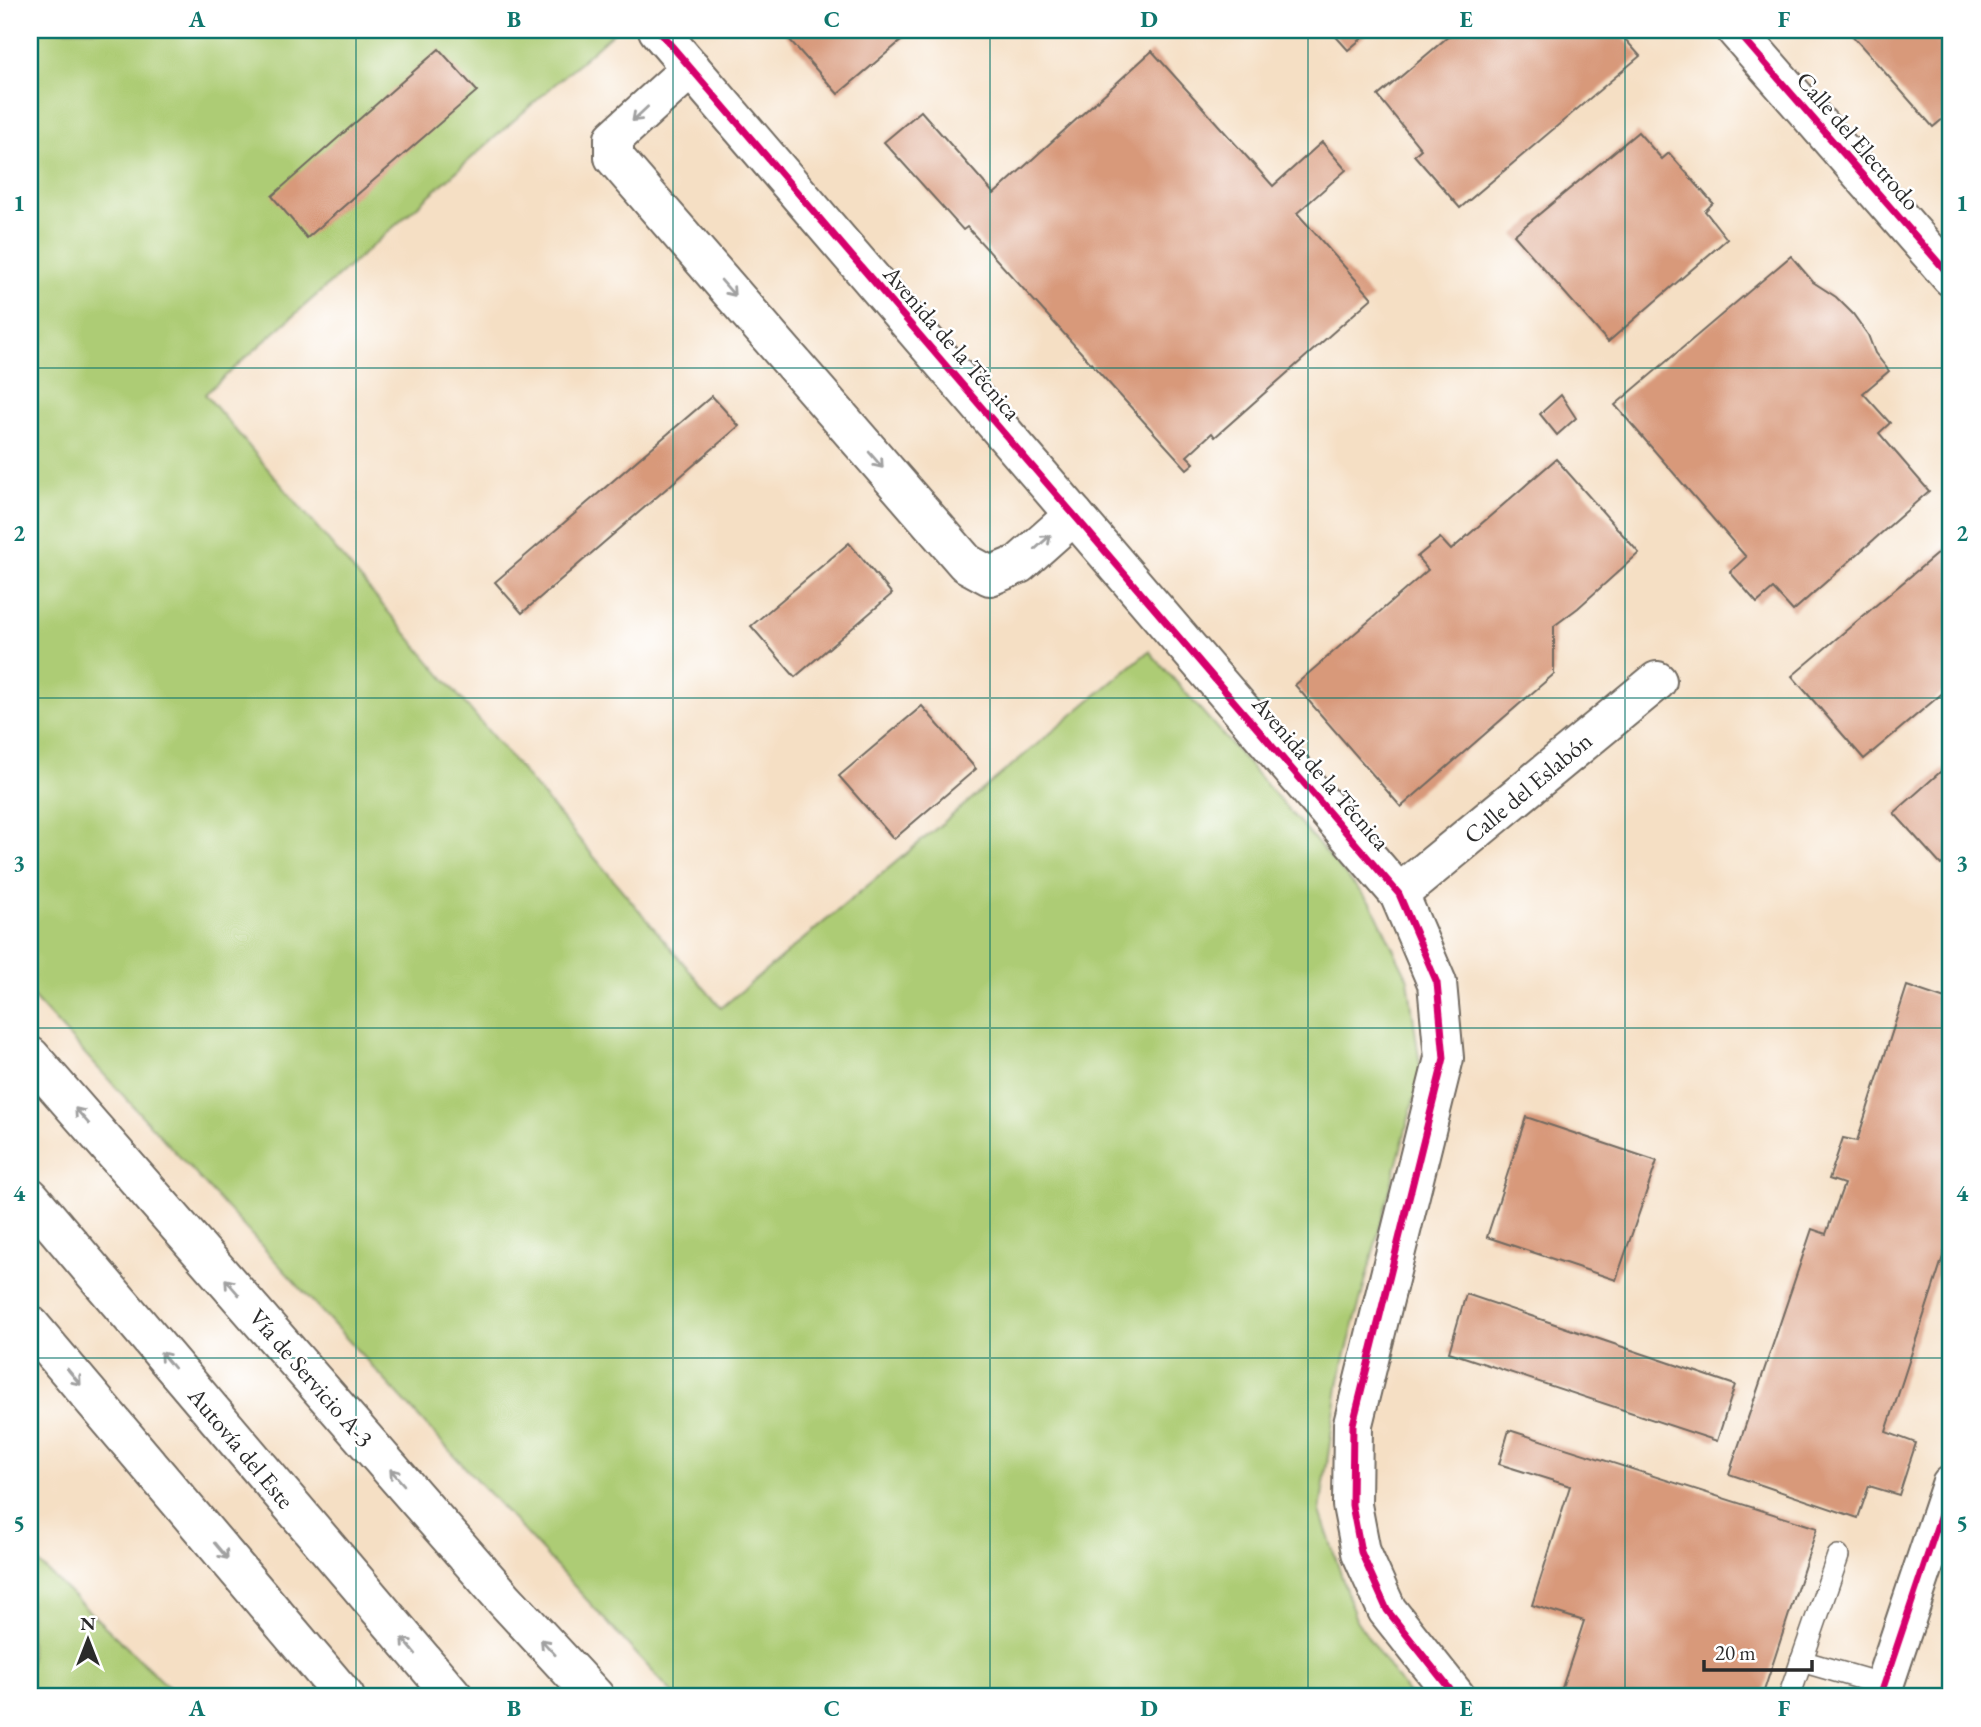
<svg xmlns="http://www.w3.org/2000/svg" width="1981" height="1727" font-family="'EB Garamond',serif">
<rect width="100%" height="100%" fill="#fff"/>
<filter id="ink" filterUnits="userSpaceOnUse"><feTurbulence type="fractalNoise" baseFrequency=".0143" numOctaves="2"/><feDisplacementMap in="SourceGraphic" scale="14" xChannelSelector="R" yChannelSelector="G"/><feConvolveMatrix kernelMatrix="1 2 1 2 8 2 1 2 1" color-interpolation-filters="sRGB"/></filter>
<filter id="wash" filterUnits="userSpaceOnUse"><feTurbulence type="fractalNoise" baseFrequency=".00686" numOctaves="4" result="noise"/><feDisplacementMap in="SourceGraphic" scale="28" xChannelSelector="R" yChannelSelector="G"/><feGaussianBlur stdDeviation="1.57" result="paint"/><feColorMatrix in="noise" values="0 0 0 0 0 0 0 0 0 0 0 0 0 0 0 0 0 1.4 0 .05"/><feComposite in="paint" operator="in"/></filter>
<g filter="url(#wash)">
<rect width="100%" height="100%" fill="#f5dfc4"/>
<g fill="#adcc74" stroke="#6c7c50" stroke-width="2">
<polygon points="30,30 616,30 205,394 721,1008 1149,651 1372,905 1408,979 1421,1073 1339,1380 1320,1511 1356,1620 1410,1697 676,1697 30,994"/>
<polygon points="30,1555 179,1697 30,1697"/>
</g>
<g id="blocks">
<g fill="#d8997a">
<polygon points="781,30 914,30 838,94"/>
<polygon points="1330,30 1372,30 1348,50"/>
<polygon points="1456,30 1617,30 1640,56 1460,208 1414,155 1421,149 1378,96"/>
<polygon points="1854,30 1951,30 1951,112 1933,127 1850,33"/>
<polygon points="439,49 477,91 307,238 272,196"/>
<polygon points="1152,51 1273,186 1322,142 1346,170 1297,213 1372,298 1215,437 1212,433 1187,456 1194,463 1187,469 967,227 963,230 884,142 921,111 994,194"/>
<polygon points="1638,132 1662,159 1669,153 1713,203 1705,211 1727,239 1608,342 1514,235"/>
<polygon points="1791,256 1813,282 1836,297 1853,314 1868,335 1875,353 1889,371 1863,393 1890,423 1879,433 1929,491 1793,611 1773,589 1757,603 1730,572 1746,557 1615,405"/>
<polygon points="1561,395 1576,418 1557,435 1540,414"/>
<polygon points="712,396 739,426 522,613 495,582"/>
<polygon points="1556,459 1639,553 1578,608 1554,626 1554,674 1401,807 1295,685 1428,570 1417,557 1440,538 1451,550"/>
<polygon points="1951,542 1951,686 1864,759 1792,676"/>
<polygon points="849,543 892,594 795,677 751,626"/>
<polygon points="922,706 976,769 894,839 839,776"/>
<polygon points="1948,765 1951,769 1951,856 1941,865 1894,813"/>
<polygon points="1907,986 1951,1001 1951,1232 1886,1432 1916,1443 1908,1467 1899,1495 1869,1486 1858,1518 1729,1474 1812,1229 1826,1234 1844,1184 1829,1179 1843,1138 1857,1141"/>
<polygon points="1526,1117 1657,1161 1616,1280 1487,1237"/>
<polygon points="1466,1294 1735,1385 1717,1441 1449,1352"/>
<polygon points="1509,1430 1817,1528 1762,1697 1559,1697 1584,1621 1532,1605 1570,1486 1499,1464"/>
</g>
</g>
</g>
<g filter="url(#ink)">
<use href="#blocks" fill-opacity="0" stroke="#726a61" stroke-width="2"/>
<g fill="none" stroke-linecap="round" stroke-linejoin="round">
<defs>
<g id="service">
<polyline points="1801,1661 1884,1685"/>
<polyline points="1789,1697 1838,1556"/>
</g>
<g id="minor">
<polyline points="658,30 1399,894 1437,983 1444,1058 1353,1424 1352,1505 1361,1552 1387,1610 1456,1697"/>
<polyline points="1736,30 1951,277"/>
<polyline points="691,68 614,138 614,157 966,563 990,576 1019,564 1074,515"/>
<polyline points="1399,894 1657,681"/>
</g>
<polyline id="tertiary" points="1880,1697 1951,1485"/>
<polyline id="secondary" points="30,1056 505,1600 595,1697"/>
<g id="motorway">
<polyline points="30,1197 454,1697"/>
<polyline points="30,1325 345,1697"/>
</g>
</defs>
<use href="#service" stroke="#726a61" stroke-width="24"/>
<use href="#minor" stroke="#726a61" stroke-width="42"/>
<use href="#tertiary" stroke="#726a61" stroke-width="42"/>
<use href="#secondary" stroke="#726a61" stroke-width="42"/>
<use href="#motorway" stroke="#726a61" stroke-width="42"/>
<use href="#service" stroke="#fff" stroke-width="21"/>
<use href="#minor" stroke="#fff" stroke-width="38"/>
<use href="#tertiary" stroke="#fff" stroke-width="38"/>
<use href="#secondary" stroke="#fff" stroke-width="38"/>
<use href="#motorway" stroke="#fff" stroke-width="38"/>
<defs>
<g id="cycleway">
<polyline points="658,30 1399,894 1437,983 1444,1058 1353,1424 1352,1505 1361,1552 1387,1610 1456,1697"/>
<polyline points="1736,30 1951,277"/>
<polyline points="1880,1697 1951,1485"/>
</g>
</defs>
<use href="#cycleway" stroke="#fff" stroke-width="11"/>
<use href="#cycleway" stroke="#d6006c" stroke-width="7"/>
</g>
<defs><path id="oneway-shaft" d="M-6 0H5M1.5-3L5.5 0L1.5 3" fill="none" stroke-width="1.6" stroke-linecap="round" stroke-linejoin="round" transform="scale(1.75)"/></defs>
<g stroke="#a0a0a0">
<use href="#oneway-shaft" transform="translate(640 114) rotate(137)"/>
<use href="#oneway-shaft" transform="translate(728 288) rotate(49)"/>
<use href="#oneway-shaft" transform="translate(876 460) rotate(49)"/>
<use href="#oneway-shaft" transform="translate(1043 542) rotate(-42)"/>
<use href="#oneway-shaft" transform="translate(82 1116) rotate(-131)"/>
<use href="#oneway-shaft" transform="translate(232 1287) rotate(-131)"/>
<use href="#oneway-shaft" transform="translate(167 1360) rotate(-130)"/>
<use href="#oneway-shaft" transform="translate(74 1377) rotate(50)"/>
<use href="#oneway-shaft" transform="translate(397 1477) rotate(-131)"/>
<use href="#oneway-shaft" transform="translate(221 1551) rotate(50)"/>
<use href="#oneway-shaft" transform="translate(409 1646) rotate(-130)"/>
<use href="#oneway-shaft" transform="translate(548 1647) rotate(-133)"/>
</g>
</g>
<path fill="none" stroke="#0f766e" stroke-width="2" stroke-opacity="0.55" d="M356,30V1697M673,30V1697M990,30V1697M1308,30V1697M1625,30V1697M30,368H1951M30,698H1951M30,1028H1951M30,1358H1951"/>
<g text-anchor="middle" stroke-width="5" stroke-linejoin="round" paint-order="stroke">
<g font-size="24" fill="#2b2b2b" stroke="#fff">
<text transform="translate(1858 141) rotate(49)" y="8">Calle del Electrodo</text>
<text transform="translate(952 343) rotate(49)" y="8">Avenida de la Técnica</text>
<text transform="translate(1321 773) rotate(49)" y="8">Avenida de la Técnica</text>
<text transform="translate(1528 788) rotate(-40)" y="8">Calle del Eslabón</text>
<text transform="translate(311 1378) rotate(49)" y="8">Vía de Servicio A-3</text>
<text transform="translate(241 1448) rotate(50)" y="8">Autovía del Este</text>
</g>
</g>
<rect width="1981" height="1727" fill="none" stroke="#fff" stroke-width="77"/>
<g transform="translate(88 1640)" stroke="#ffffff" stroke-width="5" paint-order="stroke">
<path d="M0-5L12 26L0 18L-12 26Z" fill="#2b2b2b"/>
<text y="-10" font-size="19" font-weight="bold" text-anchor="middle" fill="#2b2b2b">N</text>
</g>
<path d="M1704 1660v10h108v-10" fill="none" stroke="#2b2b2b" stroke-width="3.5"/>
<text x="1715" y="1660" font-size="21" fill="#2b2b2b" stroke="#ffffff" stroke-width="5" paint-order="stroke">20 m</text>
<rect x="38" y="38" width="1904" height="1650" fill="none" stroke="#0f766e" stroke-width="2.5"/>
<g font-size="23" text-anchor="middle" font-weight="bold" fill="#0f766e">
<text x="197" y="27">A</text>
<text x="514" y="27">B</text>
<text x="832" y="27">C</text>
<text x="1149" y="27">D</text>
<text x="1466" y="27">E</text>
<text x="1784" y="27">F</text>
<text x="19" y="211">1</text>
<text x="1962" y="211">1</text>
<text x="19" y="541">2</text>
<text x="1962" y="541">2</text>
<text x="19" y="871">3</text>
<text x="1962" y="871">3</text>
<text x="19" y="1201">4</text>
<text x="1962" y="1201">4</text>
<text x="19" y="1531">5</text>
<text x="1962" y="1531">5</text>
<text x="197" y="1716">A</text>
<text x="514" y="1716">B</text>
<text x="832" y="1716">C</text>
<text x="1149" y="1716">D</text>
<text x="1466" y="1716">E</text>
<text x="1784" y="1716">F</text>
</g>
</svg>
